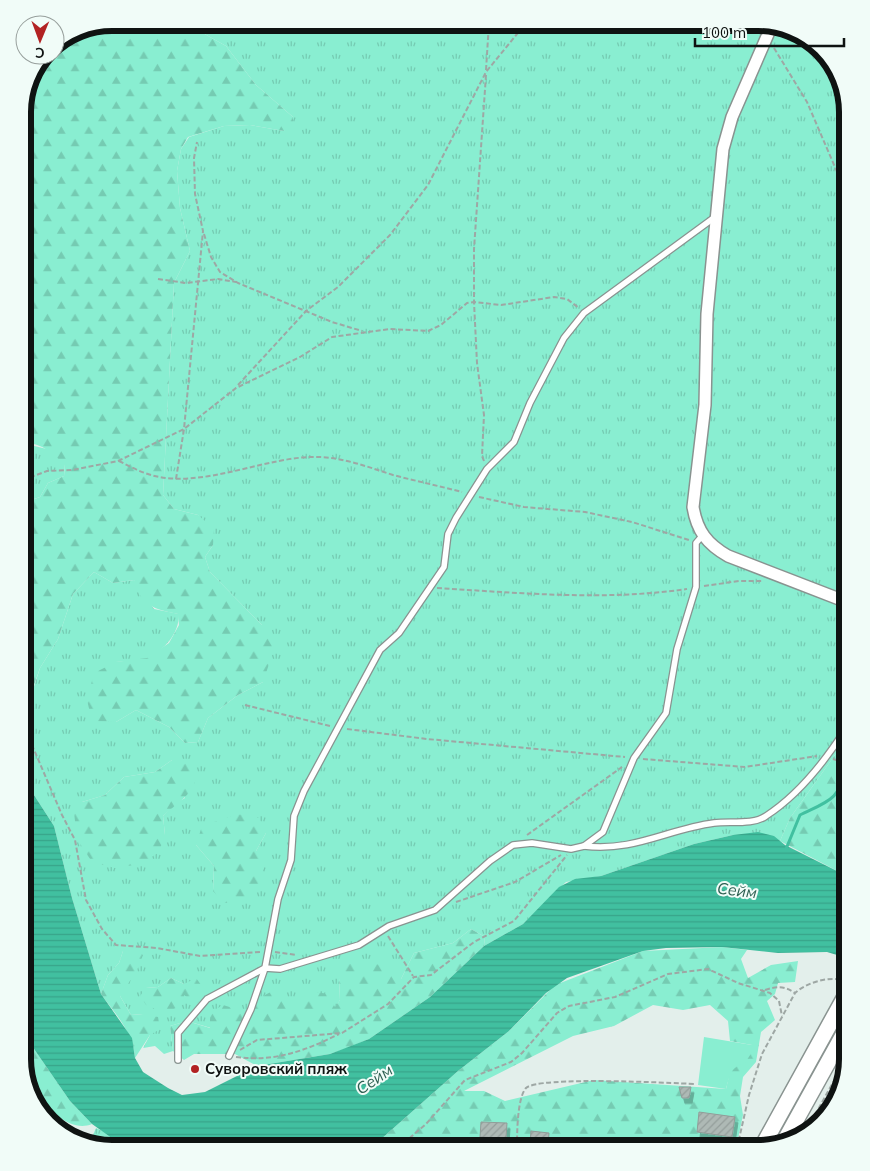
<svg xmlns="http://www.w3.org/2000/svg" width="870" height="1171" font-family="Mulish,sans-serif">
<defs>
<pattern id="grass-tufts" width="24" height="20" patternUnits="userSpaceOnUse" patternTransform="scale(1.25)"><rect width="24" height="20" fill="#89eed1"/><path d="M3 7l-1-3M5 7V3M7 7l1-3M15 17l-1-3M17 17v-4M19 17l1-3" fill="none" stroke="#75cbb2"/></pattern>
<pattern id="forest-firs" width="22" height="20" patternUnits="userSpaceOnUse" patternTransform="scale(1.25)"><rect width="22" height="20" fill="#89eed1"/><path d="M5 1l3.5 6h-7zM16 11l3.5 6h-7z" fill="#75cbb2"/></pattern>
<pattern id="water-rules" width="6" height="5" patternUnits="userSpaceOnUse" patternTransform="scale(1.25)"><rect width="6" height="5" fill="#41c0a0"/><path d="M0 2.5h6" fill="none" stroke="#38a489"/></pattern>
<pattern id="building-hatch" width="6" height="6" patternUnits="userSpaceOnUse" patternTransform="scale(1.25)"><rect width="6" height="6" fill="#aeb9b5"/><path d="M-1 1l2-2M0 6l6-6M5 7l2-2" fill="none" stroke="#949e9b"/></pattern>
<filter id="shadow"><feDropShadow dx="3" dy="5.5" stdDeviation="0" flood-color="#0004"/></filter>
</defs>
<rect width="100%" height="100%" fill="#e3efeb"/>
<g fill="url(#grass-tufts)" fill-rule="evenodd">
<path d="M190,23H764L803,35L833,63L847,112V738L790,818L780,841L768,835H733L694,844L601,876L566,882L523,924L484,946L485,937L471,929L453,943L414,953L401,979L339,978L340,1000L335,1008L292,1003L249,1014L211,1028L187,1021L170,1026L173,1051L164,1054L155,1046L143,1048L150,1035L143,1014L131,1015L120,996L123,951L119,963L108,975L101,994L72,898L54,826L23,778V707L28,705L40,668L58,639L73,594L94,572L113,583L134,580L154,609L179,614C179,634 165,649 148,658C139,662 125,661 116,662V722L136,710L169,727L185,743L198,742L208,718L238,695L263,682L262,625L210,572L205,557L213,545L198,515L174,509L163,495L174,283L190,251L180,208L177,171L181,149L189,137L224,126L250,125L284,131L293,117L256,85L226,46L194,28ZM172,760L185,798L174,804L163,816L165,835L82,802L105,795L124,777L155,772ZM266,833L256,851L213,891L214,866L196,845ZM171,978L184,984L183,994L146,988L158,987Z"/>
<polygon points="26,444 51,450 65,464 64,476 48,483 40,497 28,501 23,498 23,445"/>
<polygon points="96,1128 107,1133 125,1148 112,1148 95,1144 93,1135"/>
</g>
<g fill="url(#forest-firs)" fill-rule="evenodd">
<path d="M112,23H190L194,28L226,46L256,85L293,117V127L284,131L250,125L224,126L188,137L181,149L177,171L180,208L190,251L174,283L163,495L174,509L198,515L214,529L213,545L205,557L210,572L262,625L274,649L263,682L238,695L208,718L198,742L185,743L169,727L136,710L116,722L92,721L87,700L94,673L116,662L147,658L169,643L179,625L178,614C154,609 141,606 134,580L113,583L94,572L73,594L58,639L40,668L27,705L23,707V498L29,501L40,497L48,483L64,476L65,465C55,455 38,439 23,445V106L32,72L45,55H55V44Z"/>
<polygon points="847,738 847,876 780,841 790,818"/>
<path d="M172,760H193C194,765 196,771 196,776C195,794 174,805 163,816L165,835L159,852L141,864L115,868L92,862L77,839L74,812L82,802L105,795L124,777L155,772Z"/>
<path d="M237,814L259,818L266,833L256,851L264,866C256,894 255,901 224,903L213,891L214,866L196,845L202,826Z"/>
<polygon points="471,929 485,937 484,946 430,997 369,1039 347,1048 330,1054 257,1066 235,1054 194,1054 184,1060 173,1051 170,1026 187,1021 210,1028 210,1013 223,1005 249,1013 265,995 278,988 292,1003 298,1003 304,990 328,994 335,1007 340,1000 339,978 346,964 373,963 396,970 401,979 414,953 453,943"/>
<path d="M722,947L747,950L741,959L748,978L771,965L798,961L795,982L778,983L775,994L767,1001L775,1020L761,1032L756,1062L743,1077L740,1096L743,1115L736,1148H371L458,1071L509,1031L555,985L643,951ZM653,1005L683,1010L710,1005L728,1021L730,1041L752,1045L730,1072L726,1089L594,1080L505,1101L484,1091H464L573,1036L614,1026Z"/>
<path d="M123,951H137L143,955L137,970L120,996L131,1015L143,1014L158,1017L160,1029L150,1035L135,1058C133,1032 116,1015 101,994L108,975L119,963Z"/>
<polygon points="171,978 184,984 196,978 207,993 196,1004 184,995 184,1000 176,1008 164,1013 146,1005 140,996 146,988 158,987"/>
<path d="M23,1033L70,1101L92,1124C73,1132 53,1114 41,1100L35,1099L23,1059Z"/>
</g>
<path fill="#89eed1" d="M704,1037L752,1045V1052L745,1063C730,1067 730,1076 726,1089L698,1085Z"/>
<polygon fill="url(#water-rules)" points="23,778 54,826 72,898 101,994 132,1038 135,1058 143,1072 168,1088 182,1095 205,1092 257,1066 330,1054 369,1039 430,997 484,946 523,924 559,887 575,879 601,876 694,844 733,835 758,832 774,836 785,845 847,876 847,958 827,952 778,953 722,947 666,948 643,951 567,978 546,993 509,1031 458,1071 371,1148 126,1148 92,1124 70,1101 23,1033"/>
<g fill="none" stroke-linecap="round" stroke-linejoin="round">
<g stroke="#41c0a0" stroke-width="3">
<polyline points="847,763 847,762"/>
<path d="M786,849L800,815C824,803 844,799 842,769L845,765"/>
</g>
</g>
<g fill="url(#building-hatch)" stroke="#919c98" filter="url(#shadow)">
<polygon points="679,1087 691,1087 689,1098 682,1098"/>
<polygon points="699,1112 735,1117 732,1137 697,1132"/>
<polygon points="481,1122 507,1123 506,1138 480,1137"/>
<polygon points="531,1131 549,1133 548,1145 530,1144"/>
</g>
<g fill="none" stroke-linecap="round" stroke-linejoin="round">
<defs>
<g id="lane">
<path d="M584,846C634,852 668,829 714,823C729,821 754,825 766,816C800,794 826,760 847,727"/>
<polyline points="229,1056 251,1009 265,968 280,969 359,945 389,926 435,910 490,861 513,845 532,843 571,849 584,846 603,832 634,758 666,713 677,649 696,587 696,543 702,536"/>
<polyline points="178,1060 178,1033 207,999 265,968 278,899 291,860 294,816 304,791 380,650 399,633 444,567 448,534 456,518 487,469 514,442 530,403 564,338 584,313 715,217"/>
</g>
<path id="street" d="M772,25L732,117L723,149L707,314L705,405L693,507C697,531 707,544 728,556L847,602"/>
<g id="secondary">
<polyline points="785,1140 847,1028"/>
<polyline points="762,1147 847,993"/>
</g>
</defs>
<use href="#lane" stroke="#899390" stroke-width="8"/>
<use href="#street" stroke="#899390" stroke-width="14"/>
<use href="#secondary" stroke="#899390" stroke-width="18"/>
<g stroke="#9ea7a4" stroke-width="2" stroke-dasharray="5 2.5" stroke-linecap="butt">
<polyline points="756,23 760,27"/>
<polyline points="774,48 807,102 847,195"/>
<polyline points="486,70 489,23"/>
<polyline points="204,234 211,257 220,272 238,283 332,322 362,331"/>
<polyline points="158,279 186,283 218,279 236,282"/>
<polyline points="238,385 306,311 338,287 390,235 428,185 486,72 526,23"/>
<path d="M119,461C129,466 140,472 151,475C202,490 268,455 319,457C345,458 368,467 393,475C416,481 439,486 462,492"/>
<polyline points="484,461 482,456 484,415 477,363 474,302 474,249 486,75"/>
<polyline points="176,479 184,429 203,231 195,194 194,158 197,142"/>
<polyline points="23,480 47,471 72,470 118,461 184,429 236,388 300,357 332,337 390,329 428,331 441,325 467,303 474,302 501,305 554,297 567,299 579,308"/>
<polyline points="479,497 524,507 585,512 632,522 689,540"/>
<polyline points="704,586 739,581 762,581"/>
<path d="M437,588C520,593 605,601 687,589"/>
<polyline points="245,705 330,726"/>
<polyline points="23,724 62,815 75,840 86,900 102,929 116,945 157,948 200,956 260,952"/>
<polyline points="347,729 427,739 625,757"/>
<polyline points="643,759 745,767 817,756"/>
<polyline points="833,759 847,764"/>
<polyline points="527,835 622,767"/>
<polyline points="456,902 515,882 561,855"/>
<polyline points="388,936 413,976"/>
<polyline points="275,952 297,955"/>
<path d="M765,990C776,986 785,986 795,993"/>
<polyline points="240,1050 257,1040 342,1033 388,1004 414,977 431,975 474,942 514,921 567,855"/>
<path d="M236,1057C275,1062 305,1051 339,1034"/>
<polyline points="50,1120 97,1141 101,1146"/>
<polyline points="804,1135 847,1057"/>
<polyline points="398,1148 426,1124 465,1080 511,1062 522,1053 557,1013 569,1006 615,997 668,974 708,969 738,983 770,993 779,1001 782,1016"/>
<path d="M517,1148C517,1135 517,1098 526,1088C538,1076 671,1083 695,1084"/>
<path d="M737,1148L749,1095L762,1054L795,993C806,983 830,975 844,981"/>
</g>
<use href="#lane" stroke="#fff" stroke-width="5.5"/>
<use href="#street" stroke="#fff" stroke-width="11"/>
<use href="#secondary" stroke="#fff" stroke-width="15"/>
</g>
<circle fill="#b22223" stroke="#f1fcf8" stroke-width="2" cx="195" cy="1069" r="5"/>
<g text-anchor="middle" stroke-width="4" stroke-linejoin="round" paint-order="stroke">
<g font-size="15" font-weight="bold" fill="#0f1312" stroke="#f1fcf8" text-anchor="start">
<text x="205" y="1074">Суворовский пляж</text>
</g>
<g font-size="16" font-style="italic" fill="#2e6052" stroke="#f1fcf8">
<text transform="translate(737 890) rotate(7)" y="6">Сейм</text>
<text transform="translate(374 1079) rotate(-34)" y="6">Сейм</text>
</g>
</g>
<path d="M0 0H870V1171H0ZM112 31H758A81 81 0 0 1 839 112V1059A81 81 0 0 1 758 1140H112A81 81 0 0 1 31 1059V112A81 81 0 0 1 112 31Z" fill="#f1fcf8" fill-rule="evenodd"/>
<path fill="none" stroke="#0f1312" stroke-width="6" d="M112 31H758A81 81 0 0 1 839 112V1059A81 81 0 0 1 758 1140H112A81 81 0 0 1 31 1059V112A81 81 0 0 1 112 31Z"/>
<g transform="translate(40 40) rotate(181)"><circle r="24" fill="#f1fcf8" stroke="#979f9c"/>
<path d="M0-4L9 19L0 12L-9 19Z" fill="#b22223"/>
<text y="-8" font-size="14" font-weight="bold" text-anchor="middle" fill="#0f1312">С</text>
</g>
<path d="M695 38v8h149v-8" fill="none" stroke="#0f1312" stroke-width="2.5"/>
<text x="702" y="38" font-size="15" fill="#0f1312" stroke="#f1fcf8" stroke-width="4" paint-order="stroke">100 m</text>
</svg>
